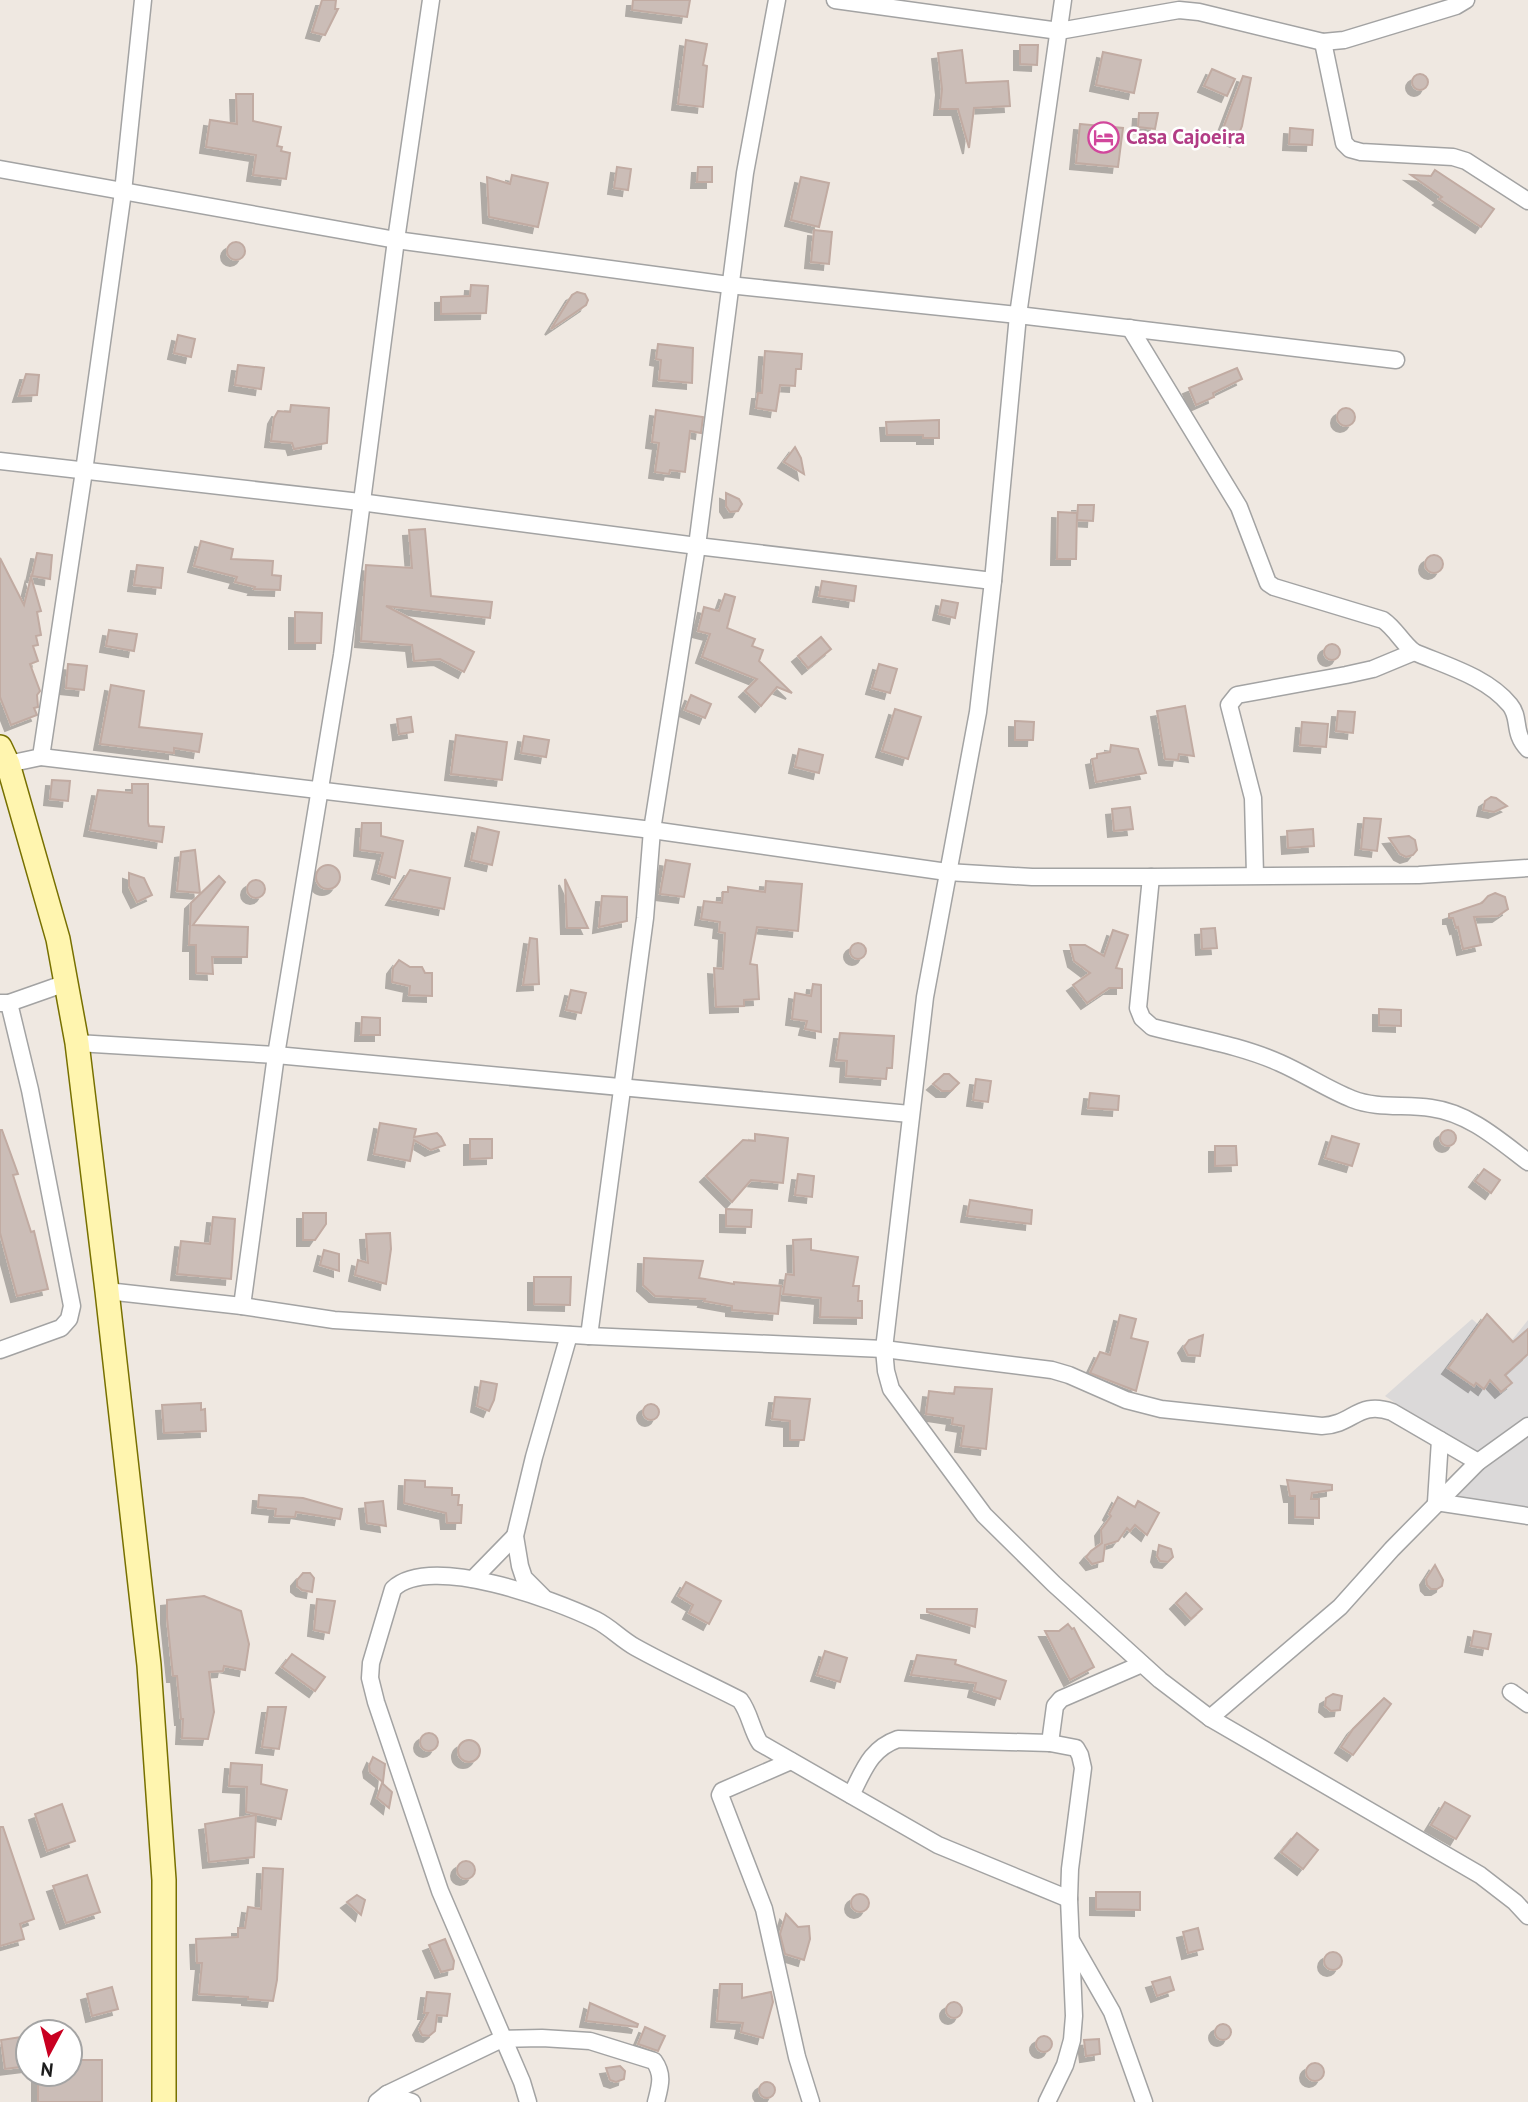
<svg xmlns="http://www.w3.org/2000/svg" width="1528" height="2102" font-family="'PT Sans',sans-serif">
<defs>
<filter id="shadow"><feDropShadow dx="-6" dy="6" stdDeviation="0" flood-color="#0004"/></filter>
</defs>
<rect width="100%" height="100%" fill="#efe8e1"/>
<polygon fill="#dbd9d9" points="1472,1319 1505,1349 1528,1320 1528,1510 1450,1495 1486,1464 1385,1396"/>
<g fill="#cbbdb7" stroke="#c1aba2" stroke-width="2" filter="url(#shadow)">
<polygon points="322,0 336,0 335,9 338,9 325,35 312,32"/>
<polygon points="633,0 690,0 687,17 632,10"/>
<polygon points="686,40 707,44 703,65 707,66 703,107 678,104"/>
<polygon points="1020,45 1038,45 1037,65 1020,64"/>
<polygon points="962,50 966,83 1008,81 1010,106 974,108 969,148 958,109 940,109 942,89 938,53"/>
<polygon points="1103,52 1141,60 1134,93 1096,85"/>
<polygon points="1212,69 1235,79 1227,96 1204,86"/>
<circle cx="1420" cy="82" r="8"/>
<polygon points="1243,76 1251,78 1242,126 1236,141 1221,134"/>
<polygon points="236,94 253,94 253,121 281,127 277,146 282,147 281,151 290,153 286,179 253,175 256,155 206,147 210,120 237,124"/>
<polygon points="1139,113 1158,113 1155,129 1138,127"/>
<polygon points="1080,124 1123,128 1118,167 1076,163"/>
<polygon points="1290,128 1313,130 1312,145 1289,144"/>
<polygon points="617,167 631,169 628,190 614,188"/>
<polygon points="698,167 712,167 712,182 697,182"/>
<polygon points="1435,170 1494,209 1481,227 1439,199 1442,197 1411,175 1431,176"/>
<polygon points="512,175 548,183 538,227 489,217 487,177 510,184"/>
<polygon points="801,177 829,183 819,227 791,220"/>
<polygon points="814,230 832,232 829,264 811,262"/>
<circle cx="236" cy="251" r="9"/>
<polygon points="471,285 488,286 486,313 441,314 441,297 470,296"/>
<polygon points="577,292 585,294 588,300 586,305 551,329 572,295"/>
<polygon points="178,335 195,339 191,357 174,353"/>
<polygon points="658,344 693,348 692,383 659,380 661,360 656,359"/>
<polygon points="765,351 802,354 801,369 796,369 795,386 780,385 776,411 756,408 758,393 762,393"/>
<polygon points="238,365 264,368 261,389 235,385"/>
<polygon points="1237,368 1242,379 1213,393 1214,397 1196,405 1189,388"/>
<polygon points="26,374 39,375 37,395 19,396"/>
<polygon points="291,405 329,408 327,443 294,449 292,443 271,441 274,418 278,411 290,412"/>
<circle cx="1346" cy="417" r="9"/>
<polygon points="656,410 703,417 701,433 690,431 685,472 670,470 669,474 655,472 659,443 652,442"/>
<polygon points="939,420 939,438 923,438 923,435 887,435 886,422"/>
<polygon points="795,447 801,458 804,474 784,462"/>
<polygon points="726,493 739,499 742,504 738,511 730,512 726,506"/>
<polygon points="1078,505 1094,505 1093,521 1077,520"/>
<polygon points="1058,512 1077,513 1076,559 1057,559"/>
<polygon points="425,529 431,596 492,602 490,618 386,606 474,652 464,672 440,659 414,661 412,645 361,641 366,565 412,568 409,530"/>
<polygon points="201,541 233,549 231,559 273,561 272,575 281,576 280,590 254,589 255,587 235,582 237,577 194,566"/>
<polygon points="37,553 52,555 50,579 32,576"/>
<circle cx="1434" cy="564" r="9"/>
<polygon points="0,558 24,605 31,577 41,611 37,612 41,635 36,636 38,645 33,646 38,661 30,664 40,691 37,695 38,707 34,708 37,715 11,725 0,697"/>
<polygon points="137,565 163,568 161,588 134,585"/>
<polygon points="822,581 856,586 854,601 819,596"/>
<polygon points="725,594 735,597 727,628 755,639 752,646 763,650 759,661 792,693 777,687 761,706 745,691 757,679 702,657 710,634 698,631 704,607 719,611"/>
<polygon points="942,600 958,603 955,618 939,614"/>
<polygon points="295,612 322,613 321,643 295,643"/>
<polygon points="109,630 137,634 134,651 106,646"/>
<polygon points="821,637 831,649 808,668 798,656"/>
<circle cx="1332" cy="652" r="8"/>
<polygon points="68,664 87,666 84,690 66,688"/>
<polygon points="879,664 897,669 890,693 872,688"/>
<polygon points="111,685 144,691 139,727 202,734 199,752 174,748 174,753 100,744"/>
<polygon points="691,695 711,704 705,718 685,710"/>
<polygon points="1185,706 1194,756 1179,754 1178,760 1165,759 1157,711"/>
<polygon points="895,709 921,717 908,759 882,751"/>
<polygon points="1338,711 1355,712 1353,733 1336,731"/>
<polygon points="411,717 413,732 399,734 397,719"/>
<polygon points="1015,721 1034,722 1033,740 1015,740"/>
<polygon points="1302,722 1328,724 1326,747 1300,745"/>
<polygon points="456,735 507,742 502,780 451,774"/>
<polygon points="524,736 549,740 546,757 521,753"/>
<polygon points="1111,745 1138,749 1146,773 1096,782 1092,759 1097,758 1097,754 1110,752"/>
<polygon points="799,749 823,755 819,773 795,767"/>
<polygon points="52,780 70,781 68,801 50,799"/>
<polygon points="132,784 148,784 148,822 149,826 164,827 162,842 90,830 98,790 132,793"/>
<polygon points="1491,797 1496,798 1507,806 1494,812 1483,810 1485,801"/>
<polygon points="1130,807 1133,829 1114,831 1112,809"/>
<polygon points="1364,818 1381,819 1377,851 1361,849"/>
<polygon points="362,823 381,823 381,836 403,841 395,878 378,873 383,853 360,850"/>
<polygon points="478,827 499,832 492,865 471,860"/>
<polygon points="1313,829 1314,846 1288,848 1287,831"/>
<polygon points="1409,836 1415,840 1417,850 1413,855 1406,857 1400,854 1389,838"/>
<polygon points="195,850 200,893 177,891 181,852"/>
<polygon points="666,860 690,864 684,897 660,894"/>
<circle cx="328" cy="877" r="12"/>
<polygon points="410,870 450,878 444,909 392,899"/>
<polygon points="129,873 144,878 152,895 137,902 129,886"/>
<polygon points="219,876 225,882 193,925 248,927 247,957 212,957 213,974 196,973 196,945 189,945 191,903"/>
<polygon points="565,879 588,928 567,928"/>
<circle cx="256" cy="889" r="9"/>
<polygon points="766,881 802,884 798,931 757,927 750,964 757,965 759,999 744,1000 744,1006 716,1007 714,968 723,969 725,933 719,932 720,922 701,919 704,901 722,903 723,892 728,892 728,887 765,892"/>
<polygon points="1495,893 1505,897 1508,909 1498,916 1474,917 1481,945 1463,949 1458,927 1456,928 1453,918 1449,918 1449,914 1482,903 1488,896"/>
<polygon points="602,896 627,897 627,921 599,927"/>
<polygon points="1215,928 1217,948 1202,949 1201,929"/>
<polygon points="1113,930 1128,935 1116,968 1122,969 1122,988 1109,988 1087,1003 1073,985 1090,973 1074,961 1070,945 1085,945 1104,956"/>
<polygon points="530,938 537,939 539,984 523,985"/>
<circle cx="858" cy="951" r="8"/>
<polygon points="399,960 410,967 422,967 425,973 432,973 432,996 409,995 410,986 392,982 393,968"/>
<polygon points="813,984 821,985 821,1032 805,1029 807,1021 792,1019 795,993 811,996"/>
<polygon points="571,990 586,993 581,1013 566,1010"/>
<polygon points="1379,1009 1401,1010 1401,1026 1379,1025"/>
<polygon points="362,1017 380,1018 380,1035 361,1035"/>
<polygon points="840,1033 894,1036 892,1068 887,1068 886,1079 846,1076 847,1061 836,1060"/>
<polygon points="944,1074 949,1074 959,1083 951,1091 942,1091 933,1084"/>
<polygon points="976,1079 991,1081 988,1102 973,1100"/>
<polygon points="1090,1093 1119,1096 1118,1110 1088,1108"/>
<polygon points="380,1123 416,1129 414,1137 437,1133 441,1137 445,1145 431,1150 414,1140 410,1161 374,1154"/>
<polygon points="0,1130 2,1130 18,1174 13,1175 31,1232 34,1231 48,1289 17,1296 0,1233"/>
<circle cx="1448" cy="1138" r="8"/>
<polygon points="755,1134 788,1138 783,1183 751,1180 732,1202 706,1176 743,1140 755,1141"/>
<polygon points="1332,1136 1359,1144 1352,1166 1325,1158"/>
<polygon points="470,1139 492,1139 492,1158 470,1159"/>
<polygon points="1215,1146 1236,1146 1237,1165 1215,1166"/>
<polygon points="1484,1169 1500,1180 1491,1193 1475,1181"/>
<polygon points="798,1174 814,1176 812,1197 795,1195"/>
<polygon points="970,1200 1032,1210 1031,1224 967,1216"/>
<polygon points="726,1209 752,1210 751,1227 726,1226"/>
<polygon points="303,1213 326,1213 326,1224 315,1240 303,1240"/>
<polygon points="213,1217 235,1219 231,1279 177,1274 181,1241 210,1244"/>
<polygon points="390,1233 391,1249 386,1284 355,1275 358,1260 368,1263 366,1234"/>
<polygon points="811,1239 811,1250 858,1257 853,1286 859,1286 858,1301 862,1301 862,1318 820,1317 821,1298 783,1294 786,1274 794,1275 793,1240"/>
<polygon points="324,1250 339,1254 339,1271 320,1265"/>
<polygon points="644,1258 703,1261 699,1278 734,1284 734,1282 781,1286 778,1314 732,1310 732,1306 704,1301 705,1299 655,1296 643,1285"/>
<polygon points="534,1277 571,1277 570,1305 534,1304"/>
<polygon points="1487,1314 1513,1342 1528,1329 1528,1354 1505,1375 1512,1383 1501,1392 1490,1380 1484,1389 1476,1383 1474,1386 1448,1368"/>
<polygon points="1120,1315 1136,1319 1131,1338 1148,1342 1136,1391 1090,1373 1100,1352 1110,1355"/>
<polygon points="1203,1335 1200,1356 1188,1355 1184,1347 1189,1340"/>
<polygon points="481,1381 497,1384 494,1400 489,1411 477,1406"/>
<polygon points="955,1387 992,1389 986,1449 961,1446 964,1426 952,1424 953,1418 926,1414 929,1391 954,1394"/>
<polygon points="775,1397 810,1399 804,1440 790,1440 790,1421 772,1419"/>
<polygon points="201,1403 201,1410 205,1409 206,1431 164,1433 162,1405"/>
<circle cx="651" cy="1412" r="8"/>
<polygon points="405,1480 425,1481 425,1487 452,1488 452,1495 459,1495 458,1505 462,1505 461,1523 447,1523 446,1513 404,1503"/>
<polygon points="1287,1480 1332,1485 1332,1490 1312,1493 1311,1499 1319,1499 1319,1518 1295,1517 1295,1496 1290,1496"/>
<polygon points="259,1495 303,1498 342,1509 340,1519 296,1512 295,1517 275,1516 276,1509 258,1507"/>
<polygon points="1118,1497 1135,1507 1138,1501 1159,1513 1147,1535 1135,1525 1130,1531 1127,1528 1118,1541 1105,1545 1103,1561 1092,1564 1086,1557 1091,1551 1102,1543 1101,1530 1111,1516 1109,1514"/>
<polygon points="383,1501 386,1526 367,1523 365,1503"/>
<polygon points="1159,1545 1171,1549 1173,1557 1168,1562 1160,1561 1157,1556"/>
<polygon points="1435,1565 1443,1580 1442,1586 1437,1589 1431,1589 1427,1585 1426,1579"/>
<polygon points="303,1573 310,1573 314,1578 312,1592 302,1590 297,1586 297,1580"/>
<polygon points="686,1582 721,1601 709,1624 689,1613 693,1605 678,1596"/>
<polygon points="1186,1593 1202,1609 1191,1619 1176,1603"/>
<polygon points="204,1596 241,1611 249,1644 245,1670 224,1666 223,1671 209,1672 214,1712 208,1739 182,1738 183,1719 181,1719 177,1676 173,1676 167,1618 167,1600"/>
<polygon points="317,1599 335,1601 329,1633 314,1630"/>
<polygon points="927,1609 977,1609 975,1627 927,1612"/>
<polygon points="1068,1624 1072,1629 1074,1628 1094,1667 1070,1680 1045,1631 1059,1631"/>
<polygon points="1474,1631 1491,1634 1488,1649 1471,1646"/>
<polygon points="825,1651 847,1658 840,1682 817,1675"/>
<polygon points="292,1654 325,1677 315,1691 282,1667"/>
<polygon points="917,1655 956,1660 955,1664 1006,1681 1000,1699 974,1691 976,1683 911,1675"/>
<polygon points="1333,1694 1342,1696 1340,1710 1331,1711 1325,1706 1326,1698"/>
<polygon points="1384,1698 1391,1704 1353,1755 1341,1747 1353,1729"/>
<polygon points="268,1707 286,1707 279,1749 262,1747"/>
<circle cx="429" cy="1742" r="9"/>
<circle cx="469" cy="1751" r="11"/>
<polygon points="373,1757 385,1764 383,1782 370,1772 369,1766"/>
<polygon points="231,1763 262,1765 261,1784 287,1790 281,1819 246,1812 247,1787 229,1786"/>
<polygon points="382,1783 392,1792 389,1808 377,1798"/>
<polygon points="1445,1802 1470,1816 1456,1839 1431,1825"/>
<polygon points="62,1804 75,1841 47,1851 35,1814"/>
<polygon points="256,1815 254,1857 209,1862 205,1824"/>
<polygon points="0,1827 3,1827 34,1919 20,1924 24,1939 0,1946"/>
<polygon points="1297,1833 1318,1850 1303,1869 1281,1852"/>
<circle cx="466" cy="1870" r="9"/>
<polygon points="263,1868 283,1869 277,1980 273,2001 248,1999 248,1997 199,1994 202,1963 197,1963 196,1939 238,1937 238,1928 245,1928 248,1907 261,1909"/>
<polygon points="87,1875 100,1912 66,1923 53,1886"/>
<polygon points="1096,1892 1140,1892 1140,1910 1096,1909"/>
<circle cx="860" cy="1903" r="9"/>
<polygon points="357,1895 365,1900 361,1915 347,1902"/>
<polygon points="786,1914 798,1927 809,1926 810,1939 804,1960 785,1954 780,1934"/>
<polygon points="1198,1928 1203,1949 1188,1953 1183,1932"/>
<polygon points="445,1939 454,1961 453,1969 441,1972 429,1945"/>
<circle cx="1333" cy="1961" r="9"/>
<polygon points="1170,1977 1174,1990 1157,1996 1152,1982"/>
<polygon points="720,1984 742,1984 742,1998 771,1992 773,2002 763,2038 741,2032 743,2023 717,2021"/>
<polygon points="112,1987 118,2009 92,2016 87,1994"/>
<polygon points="427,1992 450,1994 447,2016 437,2015 435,2031 429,2036 422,2035 419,2029 428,2013 424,2013"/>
<circle cx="954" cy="2010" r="8"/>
<polygon points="590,2003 638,2024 637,2027 586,2021"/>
<circle cx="1223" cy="2032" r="8"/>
<polygon points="645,2027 665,2036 658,2051 638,2044"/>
<polygon points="28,2036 28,2066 5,2069 1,2040"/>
<circle cx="1044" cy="2044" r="8"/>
<polygon points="1099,2039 1100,2054 1086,2056 1084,2040"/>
<polygon points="77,2060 102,2060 102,2102 38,2102 38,2074 70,2074 70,2062 77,2063"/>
<circle cx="1315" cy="2072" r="9"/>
<polygon points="620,2066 625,2071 624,2079 616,2082 610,2080 606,2068"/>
<circle cx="767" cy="2090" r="8"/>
</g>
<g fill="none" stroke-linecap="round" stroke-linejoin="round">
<defs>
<g id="minor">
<polyline points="835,0 1059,31 1179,10 1199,12 1323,42 1344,40 1456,6 1466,0"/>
<polyline points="1063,0 1018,315 993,581 978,712 925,997 884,1349 886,1371 891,1389 984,1515 1054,1584 1160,1680 1210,1718 1480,1875 1515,1902 1528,1916"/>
<polyline points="1323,42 1344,143 1350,149 1361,152 1453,157 1466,161 1528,201"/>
<polyline points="0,169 396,240 729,285 1018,315 1396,360"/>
<path d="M1130,328L1239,507L1268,583L1274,587L1383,620C1396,629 1402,643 1414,652C1447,666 1487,677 1510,705C1521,718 1512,733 1528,749"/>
<polyline points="0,461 360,502 697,546 993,581"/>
<polyline points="41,757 652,830 947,872 1032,877 1151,877 1419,875 1528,868"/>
<polyline points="8,764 41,757 84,471 123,192 143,0"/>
<polyline points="1255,875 1253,798 1229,705 1237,695 1346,675 1373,669 1414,652"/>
<path d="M1151,877L1138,1008L1142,1018L1152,1027C1194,1038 1240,1045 1280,1063C1305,1074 1327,1089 1352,1099C1377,1109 1405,1104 1431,1108C1469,1113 1499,1140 1528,1162"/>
<polyline points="0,1003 9,1003 66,983"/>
<polyline points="77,1043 276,1055 910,1114"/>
<path d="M107,1291L242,1306L334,1320L589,1336L884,1349L1052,1370L1069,1375L1126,1400L1161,1409L1322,1426C1353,1425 1358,1400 1392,1412L1478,1462"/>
<polyline points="242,1306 276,1055 342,655 396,240 431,0"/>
<polyline points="589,1336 645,918 652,830 697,546 745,173 777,0"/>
<polyline points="0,1350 61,1328 69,1319 72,1306 30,1090 9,1003"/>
<polyline points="1440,1440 1436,1502 1528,1516"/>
<polyline points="473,1579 515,1536"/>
<polyline points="543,1597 524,1578 520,1566 515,1536 534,1457 569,1335"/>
<polyline points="1511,1692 1528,1704"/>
<polyline points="1210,1718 1340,1607 1392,1549 1478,1462 1528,1426"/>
<polyline points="1050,1743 1055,1706 1061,1699 1142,1664"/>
<polyline points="791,1761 722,1791 720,1795 764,1909 797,2057 811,2102"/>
<path d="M851,1795C864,1770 870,1749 898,1739L1050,1743L1076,1748L1080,1755L1083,1768L1070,1869L1069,1899L1074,2016L1072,2040L1065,2065L1047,2102"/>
<polyline points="1072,1942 1112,2012 1144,2102"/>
<polyline points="387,2094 412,2102"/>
<path d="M377,2102L387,2094L502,2039L542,2038L590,2041L654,2061C664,2075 660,2086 656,2102"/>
<path d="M528,2102L522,2082L440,1891L376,1702L370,1678L371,1663L393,1589C430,1553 555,1600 596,1620C610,1627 621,1639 635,1647C669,1666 705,1682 740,1700C750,1713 751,1729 760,1743L938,1845L1069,1899"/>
</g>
<polyline id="secondary" points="0,747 8,764 58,939 66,983 77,1043 107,1291 149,1665 164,1880 164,2102"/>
</defs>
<use href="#minor" stroke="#a3a3a3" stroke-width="19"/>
<use href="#secondary" stroke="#777000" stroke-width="26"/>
<use href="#minor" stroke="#fff" stroke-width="16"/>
<use href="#secondary" stroke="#fff5af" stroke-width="23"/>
</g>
<defs>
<symbol id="hotel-ring" viewBox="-11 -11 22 22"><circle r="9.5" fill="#fff" stroke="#d1479c" stroke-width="1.5"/><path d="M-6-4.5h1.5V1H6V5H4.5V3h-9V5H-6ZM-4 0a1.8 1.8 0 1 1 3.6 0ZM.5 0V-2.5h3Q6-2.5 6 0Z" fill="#d1479c"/></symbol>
</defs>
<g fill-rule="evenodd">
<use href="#hotel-ring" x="1086" y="120" width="35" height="35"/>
</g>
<g text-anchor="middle" stroke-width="5" stroke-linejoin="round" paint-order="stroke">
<g font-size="21" font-weight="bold" fill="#b23c85" stroke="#fff" text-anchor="start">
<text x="1126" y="144">Casa Cajoeira</text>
</g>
</g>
<g transform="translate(49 2053) rotate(187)"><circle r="33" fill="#ffffff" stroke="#a4a4a4" stroke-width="2"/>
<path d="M0-5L12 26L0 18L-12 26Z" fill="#c90021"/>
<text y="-10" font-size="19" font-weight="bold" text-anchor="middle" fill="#1c1c1c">N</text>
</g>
</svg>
